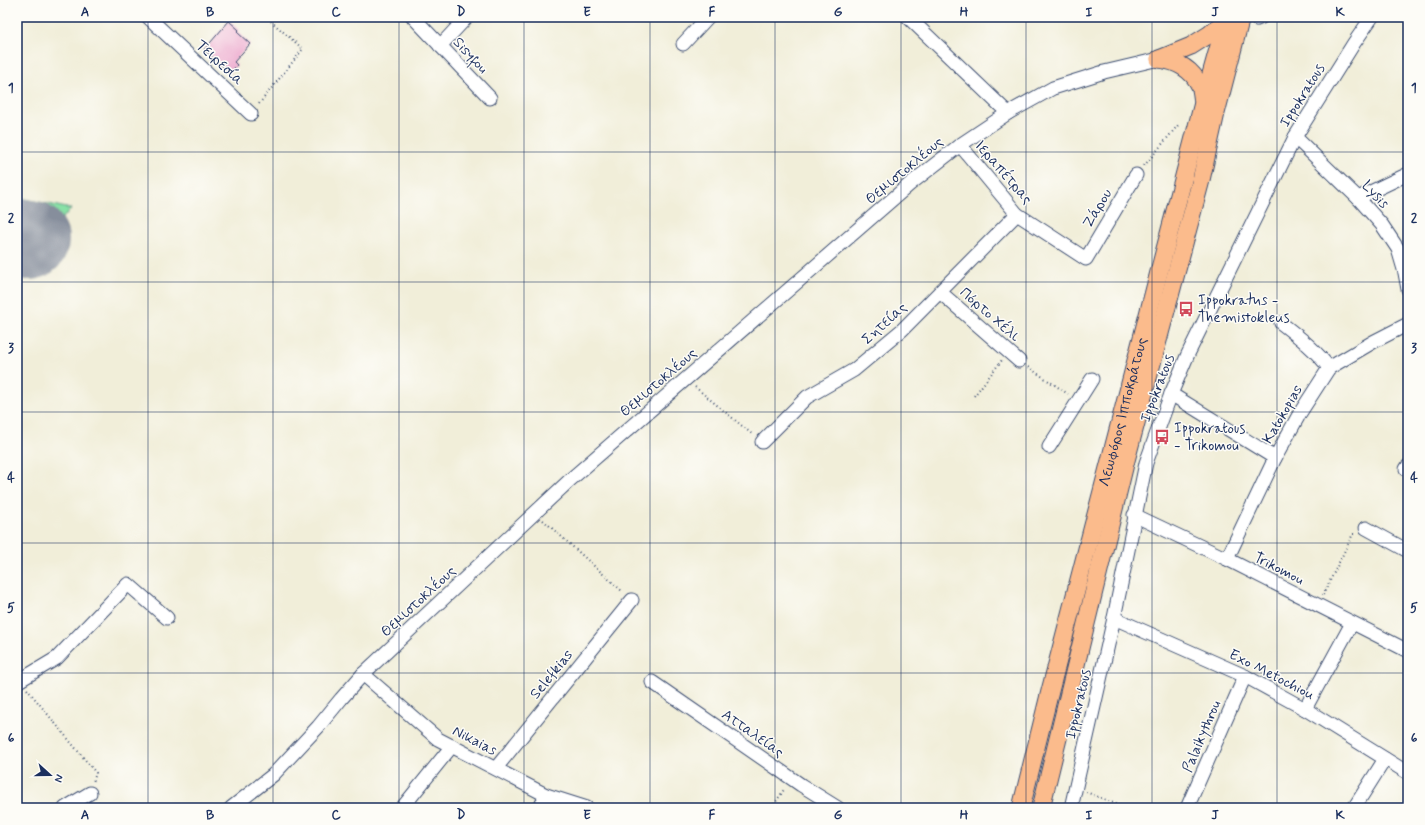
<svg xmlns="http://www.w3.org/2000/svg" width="1425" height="825" font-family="Mynerve,sans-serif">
<rect width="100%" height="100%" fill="#fdfcf7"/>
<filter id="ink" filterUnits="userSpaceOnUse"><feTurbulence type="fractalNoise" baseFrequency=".025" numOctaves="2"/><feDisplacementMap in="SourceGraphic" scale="8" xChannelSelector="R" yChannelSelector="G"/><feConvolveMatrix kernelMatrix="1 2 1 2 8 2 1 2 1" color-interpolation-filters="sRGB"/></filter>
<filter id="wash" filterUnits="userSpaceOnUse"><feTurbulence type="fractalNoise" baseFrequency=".012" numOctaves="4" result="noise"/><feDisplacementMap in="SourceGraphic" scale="16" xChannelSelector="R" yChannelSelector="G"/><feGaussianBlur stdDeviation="0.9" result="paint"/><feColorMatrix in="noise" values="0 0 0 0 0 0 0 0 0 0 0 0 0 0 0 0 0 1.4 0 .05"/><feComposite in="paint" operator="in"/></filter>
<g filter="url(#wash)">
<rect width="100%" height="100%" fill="#f1eed9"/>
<polygon fill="#89e1a6" stroke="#528882" points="17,197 71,209 54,227 17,218"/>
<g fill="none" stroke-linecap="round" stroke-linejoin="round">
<polyline stroke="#868e9c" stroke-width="80" points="17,238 29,240"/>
</g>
<g id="blocks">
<polygon fill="#ea9dc8" points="229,21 239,30 237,32 250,44 234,62 237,65 230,73 204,50"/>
</g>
</g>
<g filter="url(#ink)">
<use href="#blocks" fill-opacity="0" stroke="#3b4c70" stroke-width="1"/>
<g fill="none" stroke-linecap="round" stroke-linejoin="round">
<defs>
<g id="minor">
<polyline points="148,17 251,114"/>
<polyline points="413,17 490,98"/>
<polyline points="908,17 1008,113"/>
<polyline points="1257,19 1262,17"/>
<polyline points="683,44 708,17"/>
<polyline points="440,46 467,17"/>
<polyline points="1295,137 1358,198 1382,225 1398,249 1405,273 1408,289"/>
<polyline points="960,145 1017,214 1086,259 1136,175"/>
<polyline points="1358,198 1408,174"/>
<polyline points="940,292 1019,361"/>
<path d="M1281,323C1299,337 1316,350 1329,368"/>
<polyline points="1171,394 1275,458"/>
<polyline points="762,442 807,397 854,370 902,330 1017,214"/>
<polyline points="1049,447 1092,379"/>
<polyline points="1406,469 1408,466"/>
<polyline points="1134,515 1227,559 1408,651"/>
<polyline points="1366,528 1408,551"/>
<polyline points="1227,559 1275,458 1300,413 1329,368 1373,342 1408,324"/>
<polyline points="1114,618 1245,676 1305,709 1408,773"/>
<polyline points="363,674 438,739 546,795 587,808"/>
<polyline points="17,682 57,658 128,584 167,618"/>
<polyline points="652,682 801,785 838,808"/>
<polyline points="1305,709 1352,623"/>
<polyline points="496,768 632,600"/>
<polyline points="65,808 90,793"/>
<polyline points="231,808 273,775 318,727 341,699 363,674 571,479 910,184 960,145 1008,113 1053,88 1104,72 1159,59"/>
<polyline points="402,808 452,746"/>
<polyline points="540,808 546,795"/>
<polyline points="1071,808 1114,618 1146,463 1171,394 1188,354 1295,137 1354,43 1372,17"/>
<polyline points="1187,808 1245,676"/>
<polyline points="1354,808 1385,759"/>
</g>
<g id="major">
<polyline points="1159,59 1191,46 1210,34 1226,20"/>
<path d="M1159,59C1177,61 1192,69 1200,86C1202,91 1202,97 1203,102"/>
<path id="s1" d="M1021,808L1050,691L1203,103L1227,17"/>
<polyline points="1041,808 1125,464 1201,180 1216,113 1241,17"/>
</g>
</defs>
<use href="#minor" stroke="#3b4c70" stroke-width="15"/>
<use href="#major" stroke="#3b4c70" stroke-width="19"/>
<g stroke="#3b4c70" stroke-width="2" stroke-dasharray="1 3" stroke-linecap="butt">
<polyline points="259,104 303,49 266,17"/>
<polyline points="1144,166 1179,124"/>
<polyline points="1028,367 1068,394"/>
<polyline points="695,387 753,435"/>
<polyline points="974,396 1002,360"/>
<polyline points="543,520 623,592"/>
<polyline points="1323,595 1353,534 1355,534"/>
<polyline points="27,689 96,773 93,782"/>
<polyline points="1086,792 1126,808"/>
<polyline points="98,802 104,808"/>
<polyline points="772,808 785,788"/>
</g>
<use href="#minor" stroke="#fff" stroke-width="13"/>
<use href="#major" stroke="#fbbb8c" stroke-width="17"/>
</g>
</g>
<path fill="none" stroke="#1b2f5e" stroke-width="1" stroke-opacity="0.55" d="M148,17V808M273,17V808M399,17V808M524,17V808M650,17V808M775,17V808M901,17V808M1026,17V808M1152,17V808M1277,17V808M17,152H1408M17,282H1408M17,412H1408M17,543H1408M17,673H1408"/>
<defs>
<symbol id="bus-bare" viewBox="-9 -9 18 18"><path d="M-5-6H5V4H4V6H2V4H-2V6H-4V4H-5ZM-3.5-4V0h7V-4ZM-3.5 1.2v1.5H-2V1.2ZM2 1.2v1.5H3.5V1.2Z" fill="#d1495b" stroke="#fdfcf7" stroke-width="2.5" paint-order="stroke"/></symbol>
</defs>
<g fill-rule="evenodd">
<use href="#bus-bare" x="1175" y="298" width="22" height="22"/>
<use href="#bus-bare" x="1151" y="426" width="22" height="22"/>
</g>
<g text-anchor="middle" stroke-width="3" stroke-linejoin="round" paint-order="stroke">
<g font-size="15" fill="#1b2f5e" stroke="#fdfcf7">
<text transform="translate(471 55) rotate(47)" y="5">Sisyfou</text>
<text transform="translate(220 62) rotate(43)" y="5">Τειρεσία</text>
<text transform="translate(1302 95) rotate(-58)" y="5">Ippokratous</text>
<text transform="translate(904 170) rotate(-40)" y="5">Θεμιστοκλέους</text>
<text transform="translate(1004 172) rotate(49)" y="5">Ιεραπέτρας</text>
<text transform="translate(1376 194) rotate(47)" y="5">Lysis</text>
<text transform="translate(1097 208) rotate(-59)" y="5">Ζάρου</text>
<text transform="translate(990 314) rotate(41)" y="5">Πόρτο Χέλι</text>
<text transform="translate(884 323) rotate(-42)" y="5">Σητείας</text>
<text transform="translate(658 382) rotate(-41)" y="5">Θεμιστοκλέους</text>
<text transform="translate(1157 388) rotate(-69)" y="5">Ippokratous</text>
<text dy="5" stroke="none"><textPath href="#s1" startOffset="409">Λεωφόρος Ιπποκράτους</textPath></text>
<text transform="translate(1282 414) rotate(-60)" y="5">Katokopias</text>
<text transform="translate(1279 568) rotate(27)" y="5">Trikomou</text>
<text transform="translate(418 601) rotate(-43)" y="5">Θεμιστοκλέους</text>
<text transform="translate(551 674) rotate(-51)" y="5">Selefkias</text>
<text transform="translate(1272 674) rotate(27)" y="5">Exo Metochiou</text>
<text transform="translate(1078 704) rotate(-77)" y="5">Ippokratous</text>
<text transform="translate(753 733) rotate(35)" y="5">Ατταλείας</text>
<text transform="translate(1201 736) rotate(-67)" y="5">Palaikythrou</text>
<text transform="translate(475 740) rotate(27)" y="5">Nikaias</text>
</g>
<g font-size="15" fill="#1b2f5e" stroke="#fdfcf7" text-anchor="start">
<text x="1198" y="305">Ippokratus -<tspan x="1198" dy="17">Themistokleus</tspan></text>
<text x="1174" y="433">Ippokratous<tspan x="1174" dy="17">- Trikomou</tspan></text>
</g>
</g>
<rect width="1425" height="825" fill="none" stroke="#fdfcf7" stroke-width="44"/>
<g transform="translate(50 775) rotate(111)" stroke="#fdfcf7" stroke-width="3" paint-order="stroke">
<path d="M0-3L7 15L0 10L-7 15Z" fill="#1b2f5e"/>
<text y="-6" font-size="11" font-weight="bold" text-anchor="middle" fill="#1b2f5e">N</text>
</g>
<rect x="22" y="22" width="1381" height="781" fill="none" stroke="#1b2f5e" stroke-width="1.5"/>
<g font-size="13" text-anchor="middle" font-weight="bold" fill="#1b2f5e">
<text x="85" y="16">A</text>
<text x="210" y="16">B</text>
<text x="336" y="16">C</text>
<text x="461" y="16">D</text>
<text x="587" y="16">E</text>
<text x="712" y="16">F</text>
<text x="838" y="16">G</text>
<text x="964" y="16">H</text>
<text x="1089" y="16">I</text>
<text x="1215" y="16">J</text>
<text x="1340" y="16">K</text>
<text x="11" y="92">1</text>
<text x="1414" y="92">1</text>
<text x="11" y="222">2</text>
<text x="1414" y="222">2</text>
<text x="11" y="352">3</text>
<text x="1414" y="352">3</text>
<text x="11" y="482">4</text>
<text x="1414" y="482">4</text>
<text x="11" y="612">5</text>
<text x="1414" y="612">5</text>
<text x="11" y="742">6</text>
<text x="1414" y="742">6</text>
<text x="85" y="819">A</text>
<text x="210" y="819">B</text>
<text x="336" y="819">C</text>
<text x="461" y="819">D</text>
<text x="587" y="819">E</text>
<text x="712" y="819">F</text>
<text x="838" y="819">G</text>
<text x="964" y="819">H</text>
<text x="1089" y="819">I</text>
<text x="1215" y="819">J</text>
<text x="1340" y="819">K</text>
</g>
</svg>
